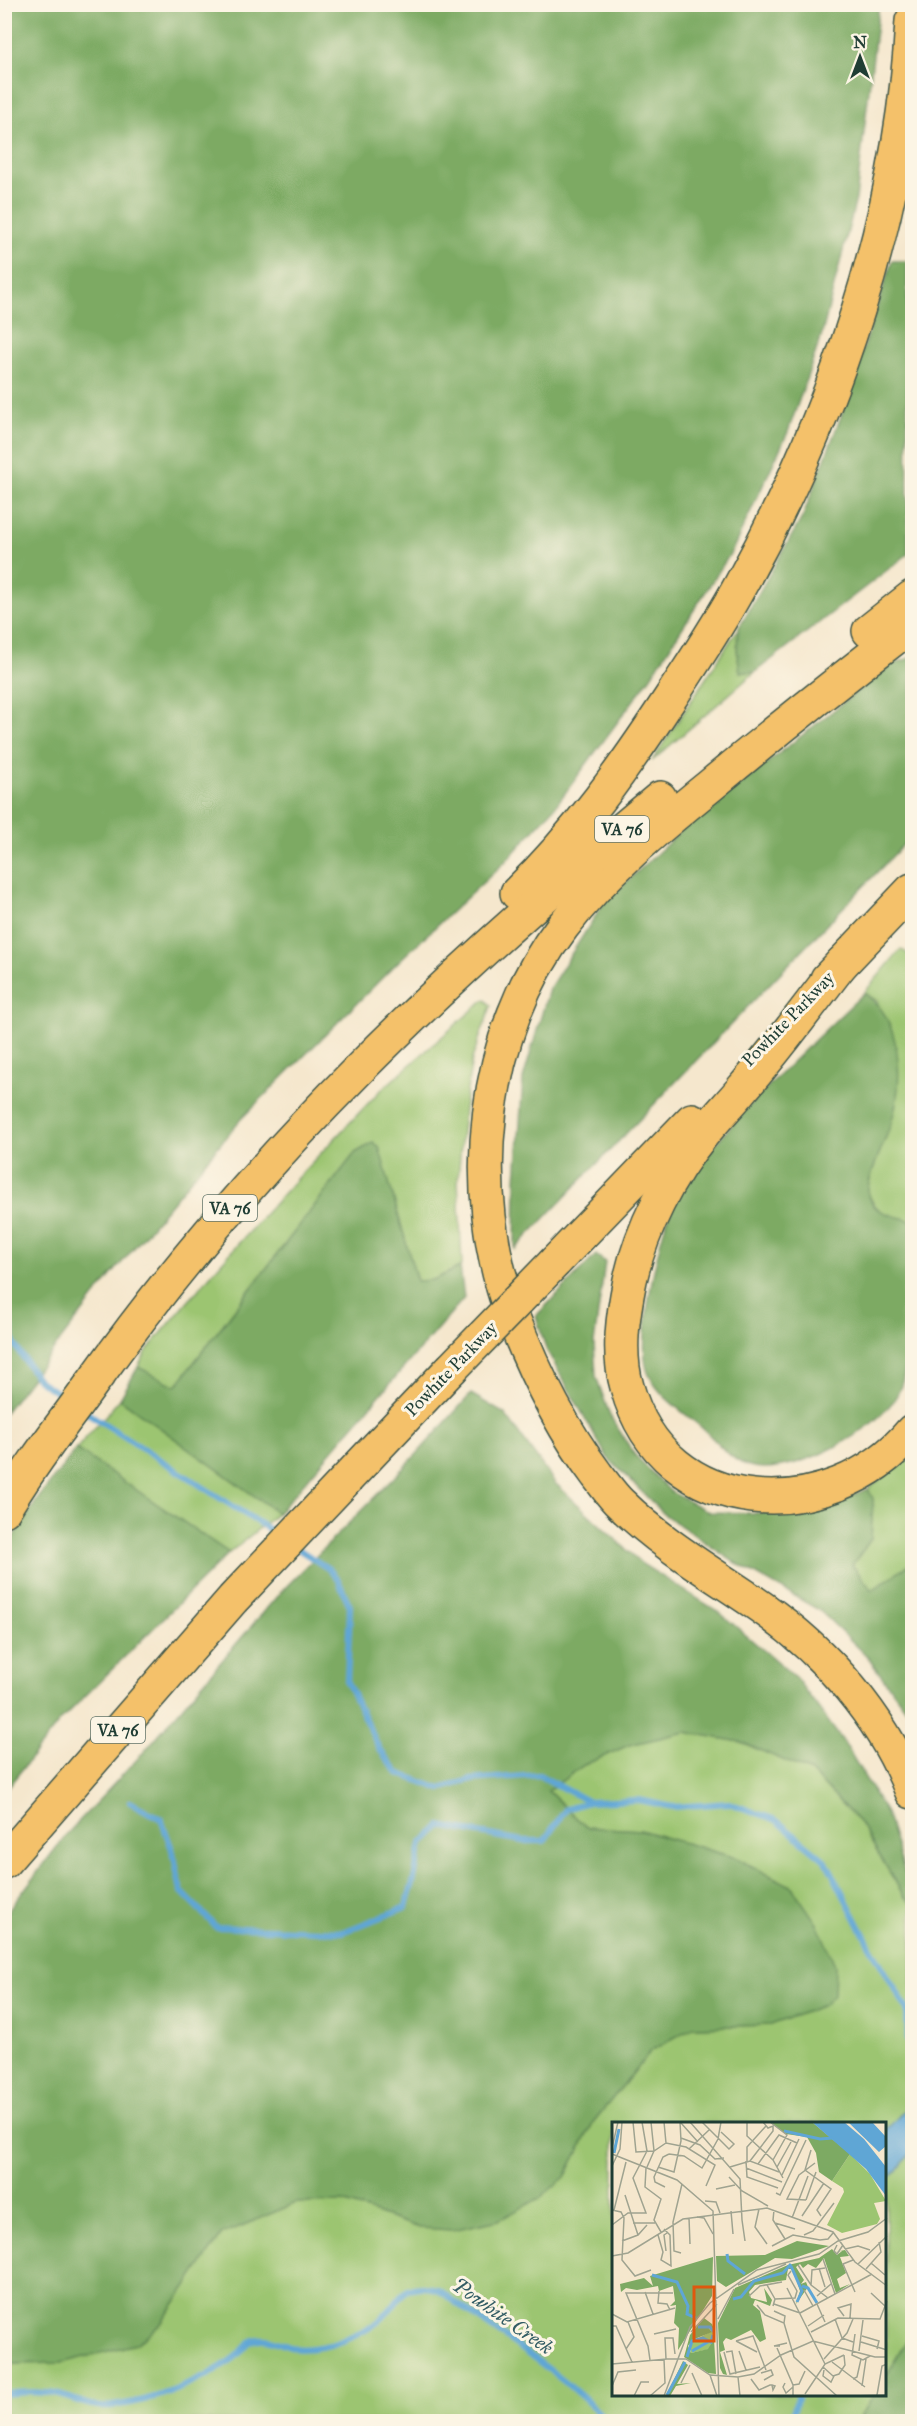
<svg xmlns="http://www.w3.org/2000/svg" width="917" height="2426" font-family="'IM FELL Great Primer',serif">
<rect width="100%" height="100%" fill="#fcf5e5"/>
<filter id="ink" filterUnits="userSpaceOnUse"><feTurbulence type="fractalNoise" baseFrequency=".0167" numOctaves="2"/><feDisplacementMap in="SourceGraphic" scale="12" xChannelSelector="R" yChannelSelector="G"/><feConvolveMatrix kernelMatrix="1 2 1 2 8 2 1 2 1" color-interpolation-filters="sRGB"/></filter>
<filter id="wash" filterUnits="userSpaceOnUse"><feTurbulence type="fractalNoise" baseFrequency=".008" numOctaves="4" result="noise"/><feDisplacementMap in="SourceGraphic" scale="24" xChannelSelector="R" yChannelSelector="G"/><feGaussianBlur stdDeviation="1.35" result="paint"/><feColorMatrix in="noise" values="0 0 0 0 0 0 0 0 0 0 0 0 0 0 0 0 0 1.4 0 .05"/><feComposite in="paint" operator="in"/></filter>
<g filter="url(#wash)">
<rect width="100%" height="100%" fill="#f5e7cd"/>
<g fill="#9cc571" stroke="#5e8152" stroke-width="1.5">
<polygon points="738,629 737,649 740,672 755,672 652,761"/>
<path d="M901,949L912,957V1221C888,1214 876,1216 867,1190L897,1089V1057L877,1001L864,993Z"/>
<polygon points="485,999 491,1006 472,1059 464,1109 458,1180 462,1264 460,1267 433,1280 417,1282 379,1148 373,1143 355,1153 175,1387 138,1367 148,1349 220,1264 299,1176 379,1092"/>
<polygon points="120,1399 278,1513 229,1553 76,1449"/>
<polygon points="912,1453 912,1563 872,1590 852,1565 871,1539 873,1499 868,1489"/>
<polygon points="685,1732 741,1742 811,1772 860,1823 904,1896 912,1903 912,2331 886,2376 886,2123 614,2123 614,2394 874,2395 858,2421 5,2421 4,2364 61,2363 160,2325 222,2234 296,2203 343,2202 420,2228 565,2177 594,2121 652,2050 693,2027 771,2025 793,1887 736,1858 640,1830 586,1827 548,1791 584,1765 628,1745"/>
</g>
<g fill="#7daa63" stroke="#4e744c" stroke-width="1.5">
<polygon points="5,4 879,5 856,199 822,334 788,432 732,551 650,678 554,808 505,862 400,960 240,1120 109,1278 5,1412"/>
<polygon points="892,261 907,261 908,554 755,672 740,672 737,649 738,629 803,516 843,411"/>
<polygon points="912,657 910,838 515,1249 516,1180 523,1079 549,989 603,904 681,831 891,665"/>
<path d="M864,993C902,1018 904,1079 892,1120C888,1137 868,1174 868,1189C868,1193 871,1203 874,1206C883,1215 901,1217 912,1221C912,1262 913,1303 908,1344C906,1361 905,1380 897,1395C878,1431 791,1478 750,1466C729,1460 718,1442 702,1428C684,1412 660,1398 649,1375C635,1347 658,1237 672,1208C690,1170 721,1137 749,1106C786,1067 825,1030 864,993Z"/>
<polygon points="373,1143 379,1147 417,1281 433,1280 460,1267 464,1298 278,1513 120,1399 138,1367 176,1386 355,1153"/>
<polygon points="596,1255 605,1262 594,1343 596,1376 610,1416 634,1454 671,1492 709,1512 754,1513 814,1511 868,1489 873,1499 871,1539 852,1565 872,1590 912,1563 912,1717 866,1655 819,1610 734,1562 665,1515 607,1457 546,1349 536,1316"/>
<polygon points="471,1394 505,1414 555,1483 642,1564 719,1612 796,1678 845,1744 886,1813 912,1895 912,1903 904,1896 860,1823 811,1772 741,1742 685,1732 629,1745 584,1765 548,1791 586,1827 640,1830 736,1858 792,1887 818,1925 835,1965 834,1994 824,2005 771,2025 693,2027 652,2050 594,2121 565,2177 540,2198 499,2220 452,2230 420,2228 343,2202 296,2203 222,2234 160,2325 136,2344 61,2363 5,2364 5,1915 66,1835 142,1754 279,1594 416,1455"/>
<polygon points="76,1449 229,1553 59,1722 5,1791 5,1549 37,1500"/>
<polygon points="912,2331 912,2421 858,2421 874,2395 886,2394 886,2376"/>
</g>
<polygon fill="#5fa6d5" stroke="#3f7284" stroke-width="1.5" points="912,2102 912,2151 897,2171 886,2180 886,2130"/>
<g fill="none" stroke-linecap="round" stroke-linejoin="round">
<g stroke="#5fa6d5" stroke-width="6">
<polyline points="4,1311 9,1316 14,1344 38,1380 67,1399"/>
<polyline points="83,1410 279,1536"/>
<polyline points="295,1547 329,1569 338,1580 350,1606 347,1682 380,1750 398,1773 440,1789 469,1780 539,1775 589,1802"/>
<polyline points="130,1802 161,1819 173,1852 181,1891 216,1927 343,1932 406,1907 414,1879 421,1844 440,1826 523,1841 544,1841 566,1809 589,1802 639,1800 673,1807 729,1803 776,1820 826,1861 870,1946 907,2009 908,2040 912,2050"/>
<path d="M4,2394C22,2392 41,2391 59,2395C80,2400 87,2408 112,2406C153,2401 200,2384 234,2358C240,2354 244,2346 250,2342C266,2333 279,2345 294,2348C303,2350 321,2347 330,2345C348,2339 364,2333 379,2321C401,2303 398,2280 437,2289C495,2332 558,2369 608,2422"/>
<polyline points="791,2422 798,2394"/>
</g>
</g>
</g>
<g filter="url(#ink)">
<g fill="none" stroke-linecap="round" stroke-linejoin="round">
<defs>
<g id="highway">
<path d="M912,625C844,677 777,730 711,785C658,828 605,871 563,926C481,1033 466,1190 512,1315C534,1372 560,1426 597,1475C605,1485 612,1496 621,1504C664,1546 712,1573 761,1607C826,1652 883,1717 912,1792"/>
<polyline points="869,631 912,597"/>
<path d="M517,893C577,835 625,767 671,697C695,660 720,623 741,584C834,415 902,215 912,21"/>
<path d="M842,963C810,1004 779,1047 744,1087C731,1103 716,1118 702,1135C669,1175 642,1228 630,1280C623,1314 617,1353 627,1387C664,1522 831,1528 912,1431"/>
<polyline points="827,979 912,890"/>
<polyline points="555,1262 692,1120"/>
<path d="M4,1510C30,1465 63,1424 93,1382C255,1155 447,974 660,798"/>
<polyline points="4,1862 233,1599 451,1369"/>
</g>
</defs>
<use href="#highway" stroke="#3f564b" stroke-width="36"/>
<use href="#highway" stroke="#f4c16b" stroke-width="33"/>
<defs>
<polyline id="highway-bridge" points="451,1369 555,1262"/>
</defs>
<use href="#highway-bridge" stroke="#3f564b" stroke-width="36" stroke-linecap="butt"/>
<use href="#highway-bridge" stroke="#f4c16b" stroke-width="33"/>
</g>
</g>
<g text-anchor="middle" stroke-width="6" stroke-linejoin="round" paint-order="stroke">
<g fill="#fcf5e5" stroke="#617469" stroke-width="1.5">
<rect x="595" y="816" width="54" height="26" rx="4.5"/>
<rect x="203" y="1195" width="54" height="26" rx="4.5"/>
<rect x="91" y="1717" width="54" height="26" rx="4.5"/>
</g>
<g font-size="16" font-weight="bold" fill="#1f3d34">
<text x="622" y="835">VA 76</text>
<text x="230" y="1214">VA 76</text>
<text x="118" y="1736">VA 76</text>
</g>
<g font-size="18" fill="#1f3d34" stroke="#fcf5e5">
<text transform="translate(788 1019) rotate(-46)" y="6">Powhite Parkway</text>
<text transform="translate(451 1369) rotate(-46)" y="6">Powhite Parkway</text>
</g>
<g font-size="20" font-style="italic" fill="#325c64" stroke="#fcf5e5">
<text transform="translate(503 2316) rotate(35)" y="7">Powhite Creek</text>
</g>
</g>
<g transform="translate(612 2122)">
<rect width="274" height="274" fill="#f5e7cd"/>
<path d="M238,32L258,52L274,79L262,81L268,97L265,102L230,111L215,103L232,70L231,66L220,59ZM95,204L102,207L98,227L79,231L77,221L100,209Z" fill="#9cc571"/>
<path d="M158,0H200L238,32L220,59L207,50L204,31L195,15L174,12ZM185,119L217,124L180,137L163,136L114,165L105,159L104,134L153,133ZM220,127L225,133L230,129L223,130L233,128L237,134L228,135L234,151L225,157L228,166L238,162L224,171L212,136L204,146L196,142L191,146L188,142L184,145L192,158L189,162L194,160L196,165L184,182L188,169L181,147H176L174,158L143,163L137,170L139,176L155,180L152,166L160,178L158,184L143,178L141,183L148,189L154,217L148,220L139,208L119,218L114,216L111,220L113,228L108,230L115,253L111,252L108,246L106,201L123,166L176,143L207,136ZM101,135L100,174L66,228L67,206L62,201L64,183L58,184L63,179L61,164L47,169L46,164L25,168L14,166L9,170L8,162L32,156L41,164L38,154ZM92,196L100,202L102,207L95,204L100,210L80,218L76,224L79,231L96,227L102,217L104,252L96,251L72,235L78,213ZM71,239L76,243L65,262L79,261L64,264L58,274H54Z" fill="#7daa63"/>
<path d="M200,0H232L252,17L274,45V74L254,47ZM236,0H260L274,15V24L267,30Z" fill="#5fa6d5"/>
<path fill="none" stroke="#5fa6d5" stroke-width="3" d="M172,9L208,17L221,16M2,31L7,7M115,132L116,139L133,152M179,144L190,169L185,180M40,153L65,160L76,184L75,192L84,196M190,164L196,166L205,181M121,177L129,175L142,159L171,151L179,142M86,205H98L102,210M80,229L96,220M75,235L80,219L91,216L99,220L101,213M55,273L73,240"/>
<path fill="none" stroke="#9fa390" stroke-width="1.5" d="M21,0L24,30L42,29L54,21L74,25L103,43L94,64M52,0L54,21M78,0L128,57L130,98M90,0L117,27L122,22L109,10M135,0V14L161,38L171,56M158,0L175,13L161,38M69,1L86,20M69,16L88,23L103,37L112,36M0,26L6,0M77,27L97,8M199,28L193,48L219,67L205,88L209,94M0,32L65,58L101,89L107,274M57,32L72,34L90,46L106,17L109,0M134,39L135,55L166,66M135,39V25L154,4M138,39L161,9V4L156,6L151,0M146,42L167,13L185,21M0,44L8,27L10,0M35,45L42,29L39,0M46,45L62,50L69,19L68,0M118,45L138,39L167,50M165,45L179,20M34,46L33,65L49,77L42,98L49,110M134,46L170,60M170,53L187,17M117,55L130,69L156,84M53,65L43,60L42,55L51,35L57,32M104,67L123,63M164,71L168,73L194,18M13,73L26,113M194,78L175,77L187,53L203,41M194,78L204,50M93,79L104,80L108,91M147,87L143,105L155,122M0,88L9,90L12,96L10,138L23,154L39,148M2,88L14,40M162,88L161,98L173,117M119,89L121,112M190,94L212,61M85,95L92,96L101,112M77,96L78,122M180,96L196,54M130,98L133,119M21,101H43M163,101L183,107M0,103L16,91H34L21,56L35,29L30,0M46,113L51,130L49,138L59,144L58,113L52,107M192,113L201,109L222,81M10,119L26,113L35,103M225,123L222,129L225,132L231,123M160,124L181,113L208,118L216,117L221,111M233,127L246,124L258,128M54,129L52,113L55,111M69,131L62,129L61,100L70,62M0,134L16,131L71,97L155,86L221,110L243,140L275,164M211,137L223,172M241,138L231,142L243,170M259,141L273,153M246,142L275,114M186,143L199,163L216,176M207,146L213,165M254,147L269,130L267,120M126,163L174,142M155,163L163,177L161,184M199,163L200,148L213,146M175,166L213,242M192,168L201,184M47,169L46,181L55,182L58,188M33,170L41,192M259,171L273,184M137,174L148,164L170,160M205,174L219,162M163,177L183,176L185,169L176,153L179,149M162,182L188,191M205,182L213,200M145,183L153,193L172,201L182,235L225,274M162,189L173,194L172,201M188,191L260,152M0,192L15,200L63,186M232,194L226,186L239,182L238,196M106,197L122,167M223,197L230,216L241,220M0,204H4L20,240M196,204L212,193M79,210L105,182M199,210L226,196L268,197L275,179M42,212L64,207M243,212L240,233L251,238L258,234M250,214L267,219L265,227M124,219L141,214L154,248M124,219L145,230M249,220L275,228M168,224H162L175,221M165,226L181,263V274M14,227L22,215L16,200M127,229L134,248M247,229L251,198M112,230L118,252L148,245M114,230L120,229L124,252M54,237L53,216H61L63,232M54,237H74L98,253L126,255L142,252L169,233L201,219L263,235H275M212,237L235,211L241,197M38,238L36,224L14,171H61M220,240L253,265M0,242L55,237M211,245L221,254L227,252L233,243L232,233M212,248L211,254L219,260L222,254M80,251L90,274M149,251L159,248L161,253L152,258M98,253L105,274M126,255L128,274M139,257L147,268L158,263H160L163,264L161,268L160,263M241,257L245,255L249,237M69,261L78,243M173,261L171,265L174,271L181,265M181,263L187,262L193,249M0,264L6,250L24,248M250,264L254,237M193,272L213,242L232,233M265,273L270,244L275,242M22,274L29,260H37M38,274L53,261L52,237M52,274L78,205L98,181L145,148L207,132L226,119L256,110L275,96M239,274L275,273"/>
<path fill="#de580e" fill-opacity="0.15" stroke="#de580e" stroke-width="3" d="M82,165H102V219H82Z"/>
<rect width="274" height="274" fill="none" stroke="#1f3d34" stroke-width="3"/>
</g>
<rect width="917" height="2426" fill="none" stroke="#fcf5e5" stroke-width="24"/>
<g transform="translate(860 57)" stroke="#fcf5e5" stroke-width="4.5" paint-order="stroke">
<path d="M0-4.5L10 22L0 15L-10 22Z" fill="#1f3d34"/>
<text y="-9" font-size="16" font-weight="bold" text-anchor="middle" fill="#1f3d34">N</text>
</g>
</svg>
